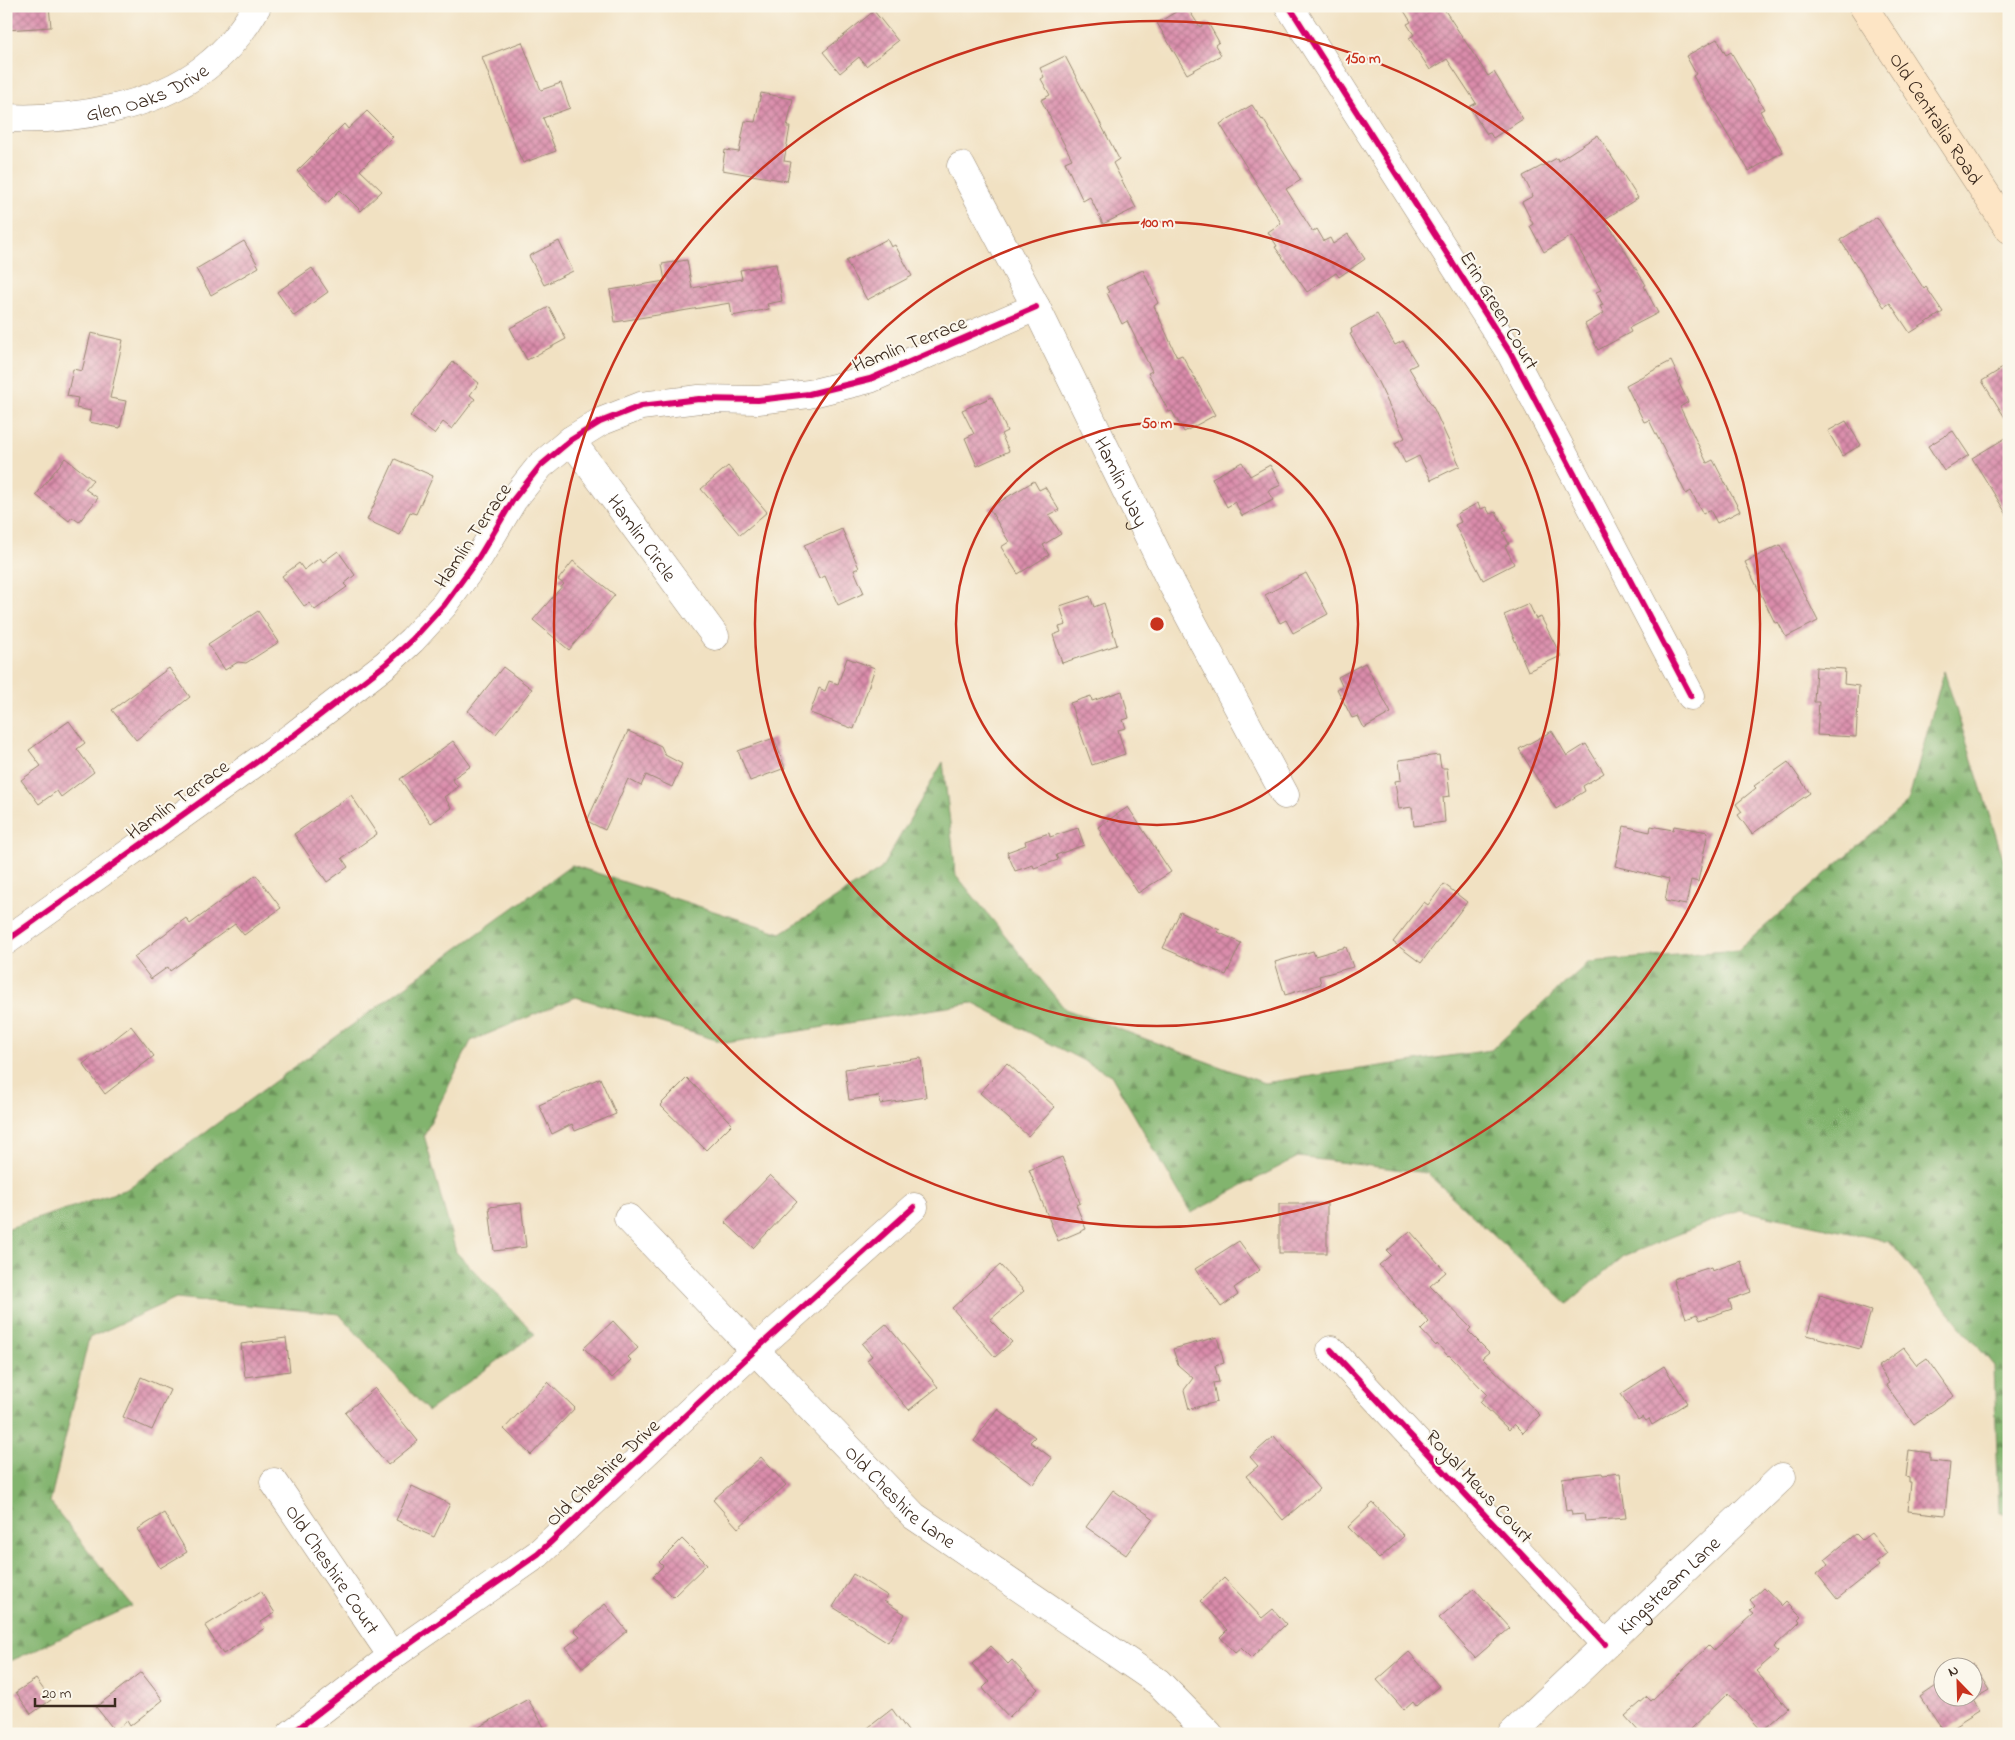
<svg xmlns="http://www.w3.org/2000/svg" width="2015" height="1740" font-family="'Indie Flower',sans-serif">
<defs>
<pattern id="forest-firs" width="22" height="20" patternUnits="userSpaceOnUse" patternTransform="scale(1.25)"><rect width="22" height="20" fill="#82b46e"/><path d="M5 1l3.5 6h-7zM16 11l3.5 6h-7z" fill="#6c935a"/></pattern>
<pattern id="building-cross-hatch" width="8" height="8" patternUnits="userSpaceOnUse" patternTransform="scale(1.25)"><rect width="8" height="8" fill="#da8cab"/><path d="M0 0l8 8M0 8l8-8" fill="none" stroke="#b2738b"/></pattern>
</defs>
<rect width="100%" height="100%" fill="#fbf7ec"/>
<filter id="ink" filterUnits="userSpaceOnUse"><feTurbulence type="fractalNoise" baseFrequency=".02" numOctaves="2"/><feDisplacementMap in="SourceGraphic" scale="10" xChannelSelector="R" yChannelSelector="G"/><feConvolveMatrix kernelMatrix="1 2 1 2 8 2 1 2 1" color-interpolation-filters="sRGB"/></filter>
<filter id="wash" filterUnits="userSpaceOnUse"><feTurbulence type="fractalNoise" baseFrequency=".0096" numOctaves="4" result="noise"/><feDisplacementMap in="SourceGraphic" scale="20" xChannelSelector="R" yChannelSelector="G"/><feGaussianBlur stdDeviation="1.12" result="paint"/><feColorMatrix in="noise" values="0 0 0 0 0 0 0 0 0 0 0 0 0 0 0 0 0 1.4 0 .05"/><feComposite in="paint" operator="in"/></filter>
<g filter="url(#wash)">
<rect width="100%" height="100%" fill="#f1e1c2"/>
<polygon fill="url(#forest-firs)" stroke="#5e6f46" points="1944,671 2009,877 2009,1513 1999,1513 1994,1366 1889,1241 1739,1210 1624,1256 1567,1304 1427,1173 1298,1157 1191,1213 1111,1075 972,1003 726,1043 576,997 471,1041 424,1135 456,1252 535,1334 428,1411 339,1314 176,1298 89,1338 50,1502 132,1606 6,1663 6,1229 127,1189 572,865 781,933 881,869 943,762 956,875 1065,1009 1264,1083 1491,1050 1589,962 1738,950 1908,802"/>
<g id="blocks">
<g fill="url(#building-cross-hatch)">
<polygon points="6,6 49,6 51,27 6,30"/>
<polygon points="1186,6 1200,27 1208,23 1219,42 1215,45 1221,55 1187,74 1157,23"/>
<polygon points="1401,6 1442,6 1488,76 1494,72 1523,119 1493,138 1490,133 1487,134 1469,107 1476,103 1447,59 1430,70 1409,38 1414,35 1407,24 1411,22"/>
<polygon points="874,11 898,41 866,66 859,57 840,73 823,52"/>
<polygon points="1717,39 1726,55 1731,52 1764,109 1760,111 1783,152 1749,171 1693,76 1696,74 1686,56"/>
<polygon points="522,42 541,90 561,83 570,108 543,118 556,151 523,163 516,148 482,57"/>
<polygon points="1065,56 1119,159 1113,163 1136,208 1103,224 1090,197 1083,201 1065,162 1072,159 1041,100 1050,95 1041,79 1044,77 1040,68"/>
<polygon points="761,93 793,99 787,127 790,127 784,161 791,162 787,181 722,170 725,150 739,152 745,121 755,122"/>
<polygon points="1252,105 1262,120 1263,119 1301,180 1286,189 1313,232 1317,229 1324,241 1330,238 1333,244 1348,234 1365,259 1339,277 1336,273 1307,292 1275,247 1277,246 1268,232 1281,223 1220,124"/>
<polygon points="367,111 393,137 360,170 382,191 361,211 340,190 327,203 297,171 344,124 348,129"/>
<polygon points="1598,135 1638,198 1605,219 1646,285 1644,286 1658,313 1629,328 1631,332 1598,350 1585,324 1604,313 1600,306 1603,305 1596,292 1601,290 1572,236 1544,252 1530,226 1533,224 1522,202 1533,196 1523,176 1557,158 1558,161"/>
<polygon points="1877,217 1924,289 1926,287 1943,312 1910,333 1890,303 1884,307 1840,240"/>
<polygon points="887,239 891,247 895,245 912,276 867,300 846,261"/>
<polygon points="244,241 259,267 211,295 196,269"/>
<polygon points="559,241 573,271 544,285 529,256"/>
<polygon points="687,260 692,288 742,279 740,270 776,264 782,301 767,304 769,309 732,316 730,303 615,322 610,290 665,281 662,264"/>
<polygon points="312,268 328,292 294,316 277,292"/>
<polygon points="1143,270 1158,303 1154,306 1177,357 1182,355 1215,415 1184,432 1172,411 1169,412 1148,373 1152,371 1127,321 1122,324 1107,293 1109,292 1106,287"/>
<polygon points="549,307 566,339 527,360 510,328"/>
<polygon points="1377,314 1395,345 1403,341 1417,364 1409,368 1434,409 1460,466 1431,480 1419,456 1405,463 1395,443 1405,438 1377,380 1350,334 1352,333 1351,329"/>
<polygon points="91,333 123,340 110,398 126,401 120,428 89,422 91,411 76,408 78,398 67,396 73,369 82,371"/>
<polygon points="1671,361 1680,380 1678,381 1688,402 1680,407 1707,463 1713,460 1740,511 1717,523 1710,510 1703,514 1691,491 1686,494 1649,420 1644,422 1626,385"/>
<polygon points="453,362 479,383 470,395 475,399 452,429 443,422 434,434 410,416"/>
<polygon points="2009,364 2009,424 1982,381"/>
<polygon points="992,397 1007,431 1001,434 1009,451 977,466 965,438 974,434 962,410"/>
<polygon points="1846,421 1861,445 1842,456 1828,431"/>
<polygon points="1953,431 1969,455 1944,471 1928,446"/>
<polygon points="2009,436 2009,518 1972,458"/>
<polygon points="65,458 93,480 85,489 98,498 79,522 72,517 69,521 36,495"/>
<polygon points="395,459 433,476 416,514 410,512 400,535 367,520"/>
<polygon points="1242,462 1250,476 1270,465 1281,485 1268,491 1273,500 1242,516 1235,502 1227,507 1212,478"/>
<polygon points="728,466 767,512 740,535 701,489"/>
<polygon points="1034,481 1039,490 1045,487 1059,510 1049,515 1061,534 1043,545 1049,555 1018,574 1001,547 1009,542 989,508"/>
<polygon points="1478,503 1481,509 1486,507 1490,514 1496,512 1506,531 1503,532 1509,544 1505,546 1514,564 1483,580 1455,525 1461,522 1457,514"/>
<polygon points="842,529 859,568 854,570 864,593 838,605 825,576 819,579 804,545"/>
<polygon points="1780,545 1818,621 1786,637 1778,622 1775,623 1745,562"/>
<polygon points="338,551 355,575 344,584 347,587 315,610 309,603 304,606 282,576 299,563 304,570 320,558 323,562"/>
<polygon points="573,561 615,595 569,650 533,620 564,584 558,580"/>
<polygon points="1306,573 1328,614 1293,633 1286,620 1280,623 1265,595"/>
<polygon points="1090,596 1094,607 1104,603 1117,645 1062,663 1053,635 1061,632 1059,627 1066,625 1060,606"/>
<polygon points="1529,604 1536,619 1541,617 1561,656 1528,671 1504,615"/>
<polygon points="258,611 279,642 246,663 238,662 225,670 208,644"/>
<polygon points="847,658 875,668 854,729 810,713 819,688 825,691 829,681 838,684"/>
<polygon points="1365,663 1391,713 1364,728 1358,716 1352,718 1337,689 1342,686 1338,677"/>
<polygon points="503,667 532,689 496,734 468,711"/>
<polygon points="1816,667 1845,669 1844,684 1859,686 1856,737 1817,735 1819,702 1814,702"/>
<polygon points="169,668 190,697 136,740 112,710"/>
<polygon points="1122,691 1129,718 1123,720 1126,728 1118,730 1125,754 1092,765 1070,703 1091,696 1092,701"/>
<polygon points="69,721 85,743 77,749 94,772 61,797 57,791 39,804 21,780 41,766 29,750"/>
<polygon points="628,731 661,746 665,755 682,764 672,787 646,775 641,786 628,779 605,830 587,821"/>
<polygon points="1552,731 1567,756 1586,744 1604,773 1583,786 1585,791 1556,809 1519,749"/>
<polygon points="774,738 785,768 750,781 738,751"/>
<polygon points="453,741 471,766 452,779 458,787 444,797 452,808 431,823 400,779"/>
<polygon points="1439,755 1441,768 1447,768 1450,796 1443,797 1445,822 1414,826 1412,807 1399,809 1395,781 1401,780 1399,760"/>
<polygon points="1788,762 1810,793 1752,834 1738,815 1742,812 1736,804 1756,788 1754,786"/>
<polygon points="351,795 377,834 342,858 348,867 327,882 294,834"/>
<polygon points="1128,807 1171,872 1138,893 1100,834 1102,833 1098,827"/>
<polygon points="1624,826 1650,832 1651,826 1673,830 1674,826 1708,832 1698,882 1691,880 1686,905 1665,901 1669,879 1615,866"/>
<polygon points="1078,828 1084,845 1056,855 1058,860 1034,868 1033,865 1015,871 1007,852 1026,845 1025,841 1049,833 1050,837"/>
<polygon points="256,875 281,908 244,935 235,924 170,971 168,967 151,979 134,957 186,918 190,924"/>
<polygon points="1444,884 1467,902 1421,963 1393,942 1424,902 1428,905"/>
<polygon points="1180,912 1220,930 1218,932 1241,943 1226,975 1163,948"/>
<polygon points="1346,947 1353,967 1319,976 1321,984 1285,995 1275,962 1313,951 1315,956"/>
<polygon points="131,1026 154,1056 105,1094 83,1064"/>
<polygon points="921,1058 926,1097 880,1104 879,1096 849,1100 845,1069"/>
<polygon points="1007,1063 1055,1107 1028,1136 980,1093"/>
<polygon points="600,1078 616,1114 575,1131 572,1124 552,1134 539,1105"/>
<polygon points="687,1078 732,1124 706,1150 660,1105"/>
<polygon points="1062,1157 1080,1203 1076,1205 1086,1229 1058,1241 1029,1170"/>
<polygon points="770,1175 797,1201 753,1248 725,1222"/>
<polygon points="521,1203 526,1247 494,1251 489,1207"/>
<rect x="1279" y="1204" width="48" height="49"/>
<polygon points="1410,1231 1446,1272 1430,1286 1471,1328 1468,1331 1489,1352 1482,1358 1540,1415 1523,1433 1514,1424 1509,1430 1480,1402 1487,1394 1449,1355 1448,1356 1437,1344 1436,1346 1421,1330 1429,1322 1379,1265 1391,1255 1387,1251"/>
<polygon points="1239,1241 1260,1270 1234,1288 1238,1295 1221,1307 1195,1269"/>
<polygon points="1741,1261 1751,1292 1729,1300 1732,1309 1700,1320 1697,1314 1686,1318 1673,1279 1711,1267 1712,1271"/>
<polygon points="1000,1265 1024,1291 990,1320 1012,1342 995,1357 952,1308"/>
<polygon points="1820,1295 1871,1311 1860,1349 1807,1335"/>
<polygon points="613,1321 638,1348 628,1357 631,1360 612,1378 584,1348"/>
<polygon points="886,1324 938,1387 909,1410 867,1360 872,1356 862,1344"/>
<polygon points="1217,1337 1224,1363 1215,1366 1219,1382 1213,1383 1217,1402 1189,1409 1184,1390 1193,1378 1178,1365 1173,1349"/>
<polygon points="286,1338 290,1371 245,1377 241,1344"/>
<polygon points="1904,1348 1917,1365 1927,1358 1954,1396 1914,1424 1886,1385 1889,1383 1878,1367"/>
<polygon points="1664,1366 1687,1403 1652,1425 1649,1419 1646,1421 1643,1417 1638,1420 1621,1394"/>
<polygon points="141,1377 170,1390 152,1430 123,1417"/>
<polygon points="548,1382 575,1408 531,1455 504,1429"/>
<polygon points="375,1388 418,1441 388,1465 345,1413"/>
<polygon points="997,1409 1035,1437 1030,1442 1052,1458 1033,1484 974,1441"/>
<polygon points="1274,1436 1319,1489 1283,1520 1246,1476 1258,1466 1250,1457"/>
<polygon points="1909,1450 1930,1453 1930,1461 1950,1463 1945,1515 1908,1511 1911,1482 1909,1482 1909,1478 1906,1477"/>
<polygon points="761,1457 786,1485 738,1528 713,1500"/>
<polygon points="1602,1473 1603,1475 1620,1473 1626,1518 1585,1521 1584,1514 1572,1515 1571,1510 1566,1511 1562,1478"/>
<polygon points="412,1486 450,1504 434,1537 396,1520"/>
<polygon points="1113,1490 1153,1518 1126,1555 1086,1527"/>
<polygon points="1373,1503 1404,1536 1379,1559 1348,1527"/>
<polygon points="164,1513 187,1552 160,1568 138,1529"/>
<polygon points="1871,1533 1887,1553 1876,1562 1879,1566 1837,1599 1817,1574 1829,1564 1825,1559 1856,1534 1862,1540"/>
<polygon points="682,1539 707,1564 673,1597 653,1576 663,1566 659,1562"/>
<polygon points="853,1574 888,1596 884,1601 905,1614 888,1642 833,1607"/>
<polygon points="1224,1578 1262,1618 1273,1609 1286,1624 1251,1658 1241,1648 1235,1653 1220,1637 1227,1630 1200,1601"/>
<polygon points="1764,1587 1782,1606 1786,1602 1801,1617 1798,1620 1800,1622 1774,1647 1778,1652 1756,1671 1788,1708 1762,1731 1728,1693 1686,1734 1641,1734 1625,1716 1647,1697 1651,1701 1708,1646 1713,1651 1754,1614 1750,1611 1755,1606 1750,1600"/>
<polygon points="1474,1588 1510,1628 1475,1658 1439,1618"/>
<polygon points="261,1591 275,1613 261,1622 265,1628 223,1654 205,1626"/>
<polygon points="605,1604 627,1631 583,1668 566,1647 580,1636 574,1630"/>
<polygon points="991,1646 1008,1664 1012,1660 1038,1689 1009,1717 985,1691 983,1688 989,1682 972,1664"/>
<polygon points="1409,1652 1439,1686 1416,1706 1413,1702 1404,1710 1377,1680"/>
<polygon points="1973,1663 1990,1690 1973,1700 1979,1710 1944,1732 1920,1697 1942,1682 1942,1698 1972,1698 1972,1668 1966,1668"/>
<polygon points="141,1672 163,1700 130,1726 127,1721 115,1731 96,1707"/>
<polygon points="36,1679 51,1700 31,1714 16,1692"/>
<polygon points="528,1699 544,1727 532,1734 467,1734"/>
<polygon points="892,1709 910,1734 860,1734"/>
</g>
</g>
</g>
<g filter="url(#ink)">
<use href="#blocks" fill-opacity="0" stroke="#968670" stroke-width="1"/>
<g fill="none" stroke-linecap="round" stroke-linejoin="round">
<defs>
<g id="street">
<polyline points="1289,6 1511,354 1691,696"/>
<path id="s1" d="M6,118C70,121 155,108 206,67C227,51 244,29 257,6"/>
<path id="s2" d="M961,166L1036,307L1172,584L1285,795"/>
<path id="s3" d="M571,440L715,636"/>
<polyline points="6,941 293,736 386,664 412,640 444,605 479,557 513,500 540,466 571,440 600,422 641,406 699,399 758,400 809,394 870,379 1036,307"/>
<path id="s4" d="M628,1218L914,1516L1158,1682L1209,1734"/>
<polyline points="1331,1350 1605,1644"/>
<path id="s5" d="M274,1482L392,1656"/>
<polyline points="291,1734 392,1656 538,1554 754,1351 914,1207"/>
<path id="s6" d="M1512,1734L1782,1477"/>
</g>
<g id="secondary">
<path id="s7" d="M1863,6L2009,229"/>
</g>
</defs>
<use href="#street" stroke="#968670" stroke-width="29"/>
<use href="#secondary" stroke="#968670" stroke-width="29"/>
<use href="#street" stroke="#fff" stroke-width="28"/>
<use href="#secondary" stroke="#fde5c5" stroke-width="28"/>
<defs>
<g id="cycleway">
<polyline points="1289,6 1511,354 1691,696"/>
<polyline points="6,941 293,736 386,664 412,640 444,605 479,557 513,500 540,466 571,440 600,422 641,406 699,399 758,400 809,394 870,379 1036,307"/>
<polyline points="1331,1350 1605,1644"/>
<polyline points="291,1734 392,1656 538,1554 754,1351 914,1207"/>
</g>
</defs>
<use href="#cycleway" stroke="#fbf7ec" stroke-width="9"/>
<use href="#cycleway" stroke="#d6006c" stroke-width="6"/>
</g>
</g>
<g fill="none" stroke="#c8321e" stroke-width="2.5">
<circle cx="1157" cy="624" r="201"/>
<circle cx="1157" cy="624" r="402"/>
<circle cx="1157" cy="624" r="603"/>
</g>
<g text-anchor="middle" stroke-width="4" stroke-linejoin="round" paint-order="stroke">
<g font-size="20" fill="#3b2a1e" stroke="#fbf7ec">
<text dy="7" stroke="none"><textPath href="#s1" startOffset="145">Glen Oaks Drive</textPath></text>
<text dy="7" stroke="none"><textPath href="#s7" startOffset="134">Old Centralia Road</textPath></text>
<text transform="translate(1500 310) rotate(59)" y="7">Erin Green Court</text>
<text transform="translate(909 343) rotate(-22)" y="7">Hamlin Terrace</text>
<text dy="7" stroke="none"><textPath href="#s2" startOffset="354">Hamlin Way</textPath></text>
<text transform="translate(472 535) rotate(-56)" y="7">Hamlin Terrace</text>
<text dy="7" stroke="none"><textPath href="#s3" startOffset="121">Hamlin Circle</textPath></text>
<text transform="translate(177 799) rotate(-36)" y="7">Hamlin Terrace</text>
<text transform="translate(602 1472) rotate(-43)" y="7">Old Cheshire Drive</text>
<text transform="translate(1480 1486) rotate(47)" y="7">Royal Mews Court</text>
<text dy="7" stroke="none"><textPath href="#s4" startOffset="390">Old Cheshire Lane</textPath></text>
<text dy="7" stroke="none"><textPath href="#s5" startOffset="105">Old Cheshire Court</textPath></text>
<text dy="7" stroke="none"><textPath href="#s6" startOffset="216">Kingstream Lane</textPath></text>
</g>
</g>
<circle cx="1157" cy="624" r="8" fill="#c8321e" stroke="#fbf7ec" stroke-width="2.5"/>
<g font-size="15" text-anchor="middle" font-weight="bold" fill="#c8321e" stroke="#fbf7ec" stroke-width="4" stroke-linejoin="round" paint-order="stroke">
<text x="1363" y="63">150 m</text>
<text x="1157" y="227">100 m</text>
<text x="1157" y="428">50 m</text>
</g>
<rect width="2015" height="1740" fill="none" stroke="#fbf7ec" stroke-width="25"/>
<g transform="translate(1958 1682) rotate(337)"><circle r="24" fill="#fbf7ec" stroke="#aea59a"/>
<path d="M0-4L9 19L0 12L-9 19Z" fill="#c8321e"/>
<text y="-8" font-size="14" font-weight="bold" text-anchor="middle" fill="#3b2a1e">N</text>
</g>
<path d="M35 1698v8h80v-8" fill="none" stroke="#3b2a1e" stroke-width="2.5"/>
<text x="42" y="1698" font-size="15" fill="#3b2a1e" stroke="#fbf7ec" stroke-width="4" paint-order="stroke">20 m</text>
</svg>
